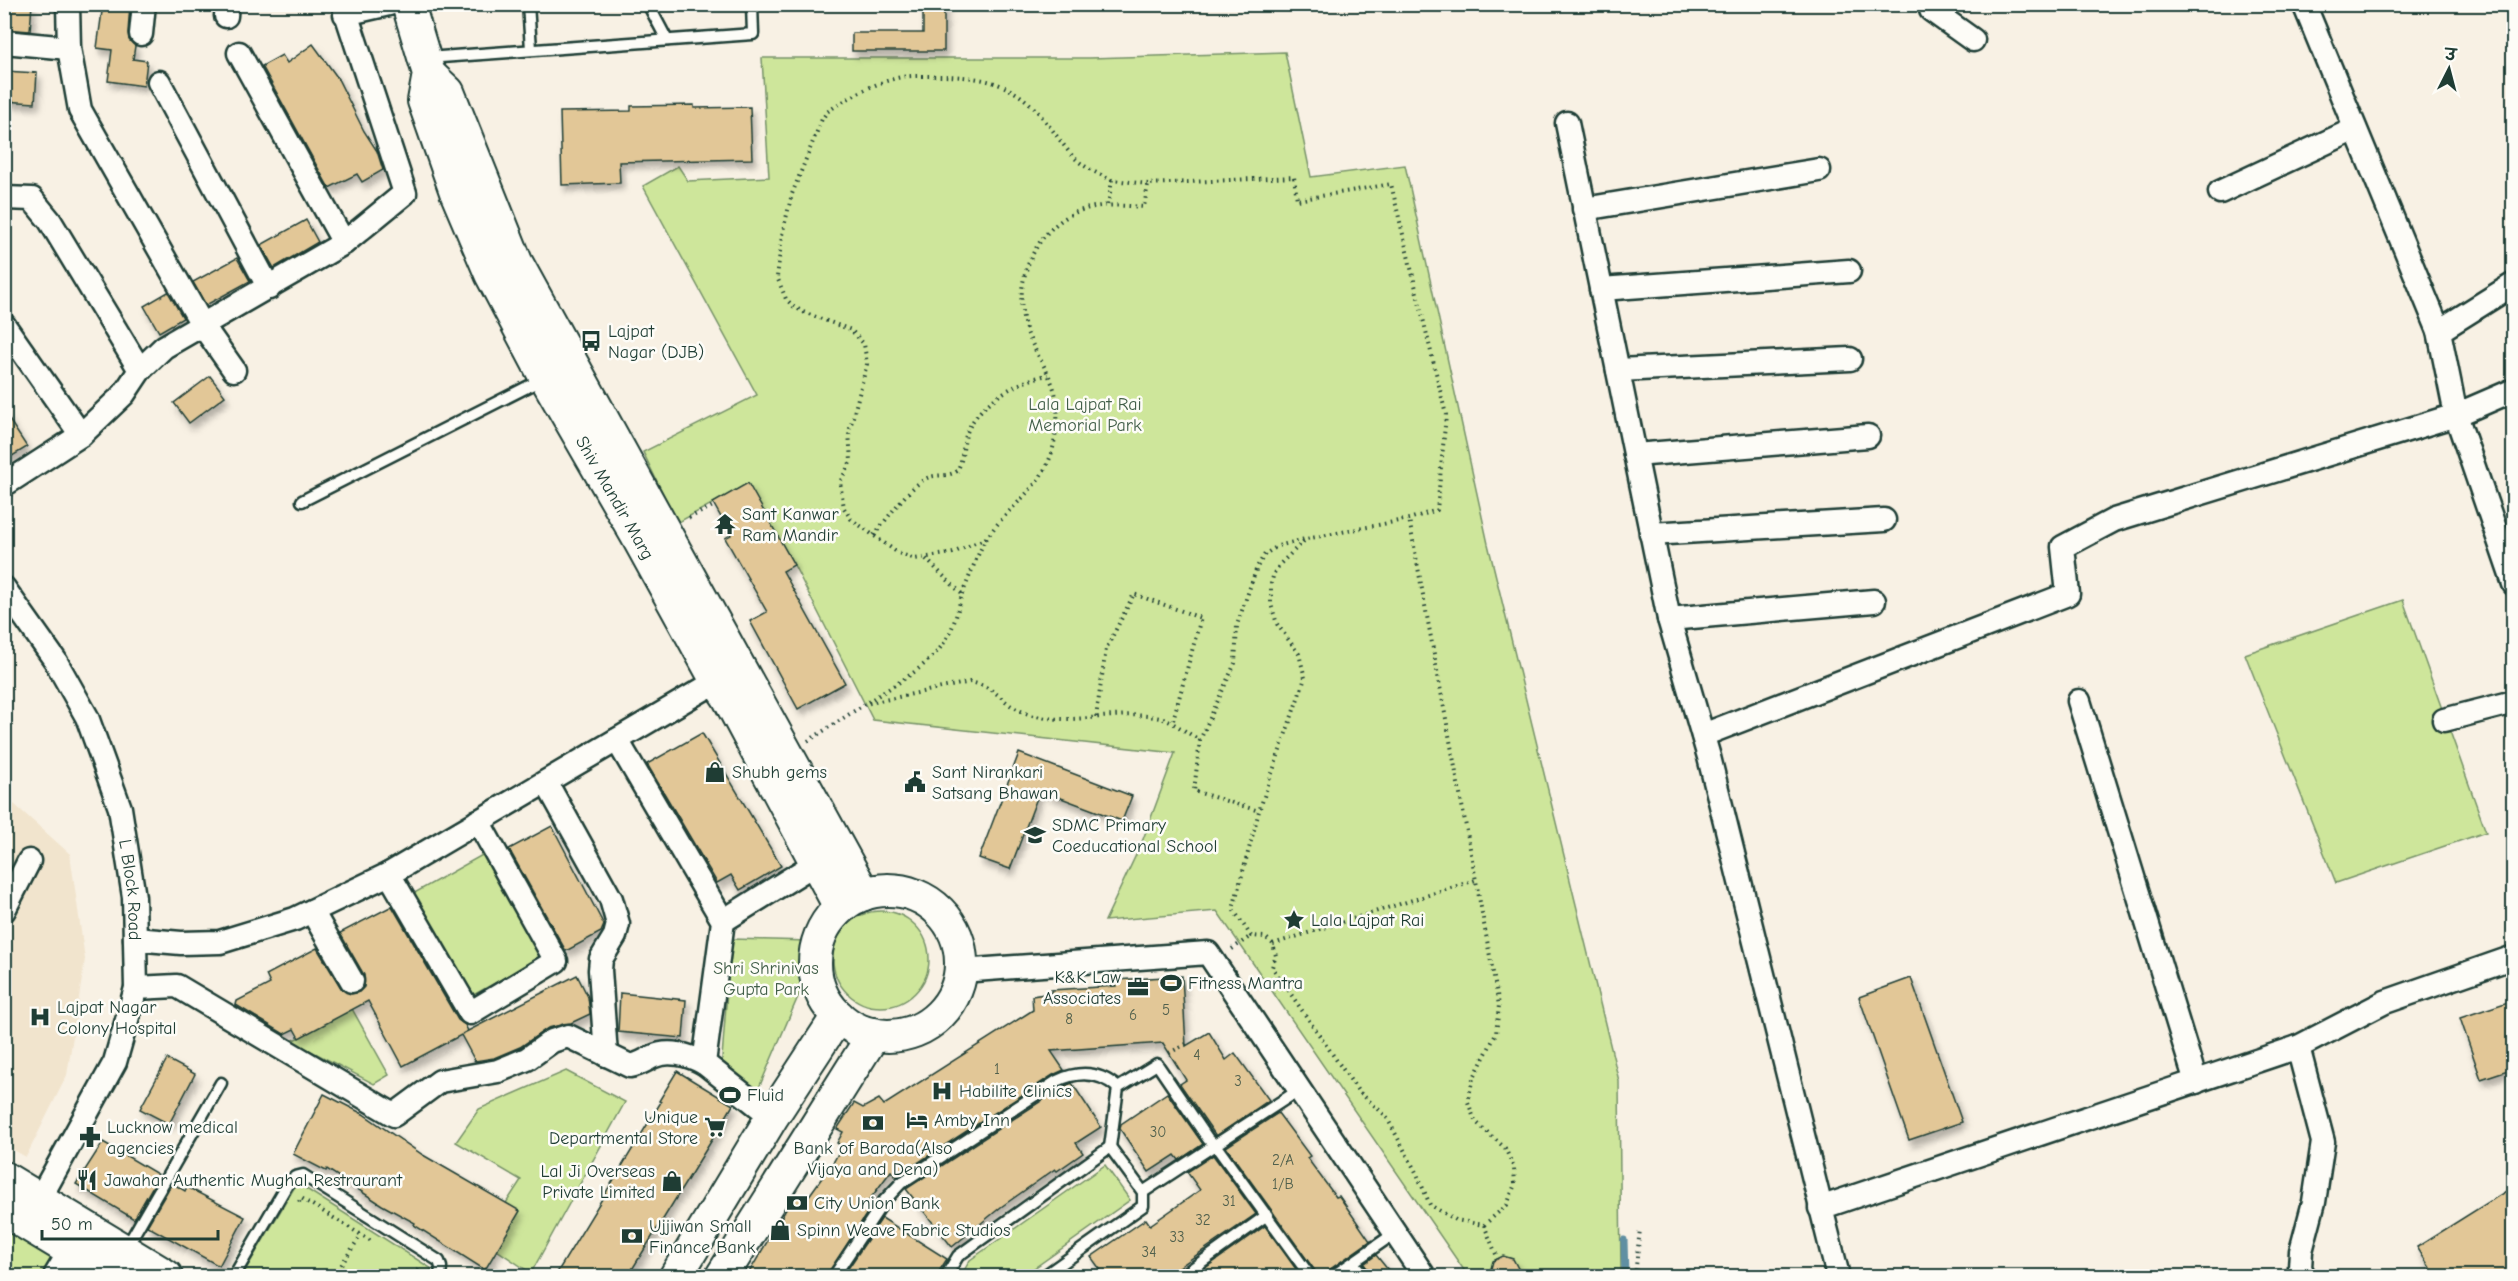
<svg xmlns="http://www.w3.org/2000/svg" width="2518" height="1281" font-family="'Comic Neue','Playpen Sans Deva',sans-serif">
<defs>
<filter id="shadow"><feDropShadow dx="3.5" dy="6" stdDeviation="3" flood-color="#0004"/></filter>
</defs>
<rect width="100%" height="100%" fill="#f8f1e4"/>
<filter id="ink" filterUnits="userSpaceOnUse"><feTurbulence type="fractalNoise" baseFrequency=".0167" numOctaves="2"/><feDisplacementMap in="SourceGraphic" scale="12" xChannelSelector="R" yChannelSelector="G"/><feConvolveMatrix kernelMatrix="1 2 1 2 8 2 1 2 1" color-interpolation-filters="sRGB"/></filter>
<g filter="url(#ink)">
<polygon fill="#f1e4cd" points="5,796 70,854 85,959 67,1075 26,1157 5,1145"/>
<g fill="#cee69b" stroke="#769268" stroke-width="1.5">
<polygon points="1285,52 1311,177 1405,165 1488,544 1619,1081 1621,1276 1468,1276 1217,911 1105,921 1142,842 1175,753 873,720 794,565 748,484 677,523 643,452 757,395 643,186 678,166 688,181 769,177 762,58 1090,58"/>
<polygon points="2403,600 2486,832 2336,883 2245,654"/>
<polygon points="484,854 543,956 468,998 409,896"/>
<circle cx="881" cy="959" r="48"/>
<polygon points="731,939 808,941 803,985 758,1090 721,1071"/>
<polygon points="351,1007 389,1075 374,1084 292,1041"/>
<polygon points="566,1071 625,1102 531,1273 482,1240 521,1180 456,1142 479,1109"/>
<polygon points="1105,1165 1130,1200 1023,1276 961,1276 970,1260"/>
<polygon points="297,1183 432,1269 427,1276 242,1276"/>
<polygon points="4,1227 61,1257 50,1276 5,1276"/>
</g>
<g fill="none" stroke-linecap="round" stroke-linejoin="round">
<polyline stroke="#608fa2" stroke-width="7" points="1624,1240 1625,1276"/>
</g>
<g fill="#e2c797" stroke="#1f3d34" stroke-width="1.5" filter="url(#shadow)">
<polygon points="4,4 32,4 30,31 4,29"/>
<polygon points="103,4 130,4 128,33 129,40 135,46 133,59 147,61 144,86 108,81 112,50 97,48"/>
<polygon points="923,4 944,4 944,51 852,51 852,33 923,33"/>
<polygon points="313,44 337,77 364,131 377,151 383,170 362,182 357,174 329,188 262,66 282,55 287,63"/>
<polygon points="4,71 37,73 35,103 4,101"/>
<polygon points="694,105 694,108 750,107 752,159 619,162 620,183 562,185 560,112 631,111 631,106"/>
<polygon points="306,220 318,242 274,268 261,245"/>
<polygon points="237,258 250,281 206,305 193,282"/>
<polygon points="168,292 183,318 159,332 144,306"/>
<polygon points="210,376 225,396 189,423 174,403"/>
<polygon points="4,412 27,447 4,461"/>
<polygon points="748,483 794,565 783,571 845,683 798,709 750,621 767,612 725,538 731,535 713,503"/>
<polygon points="702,733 781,866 740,890 731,875 717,883 647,764"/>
<polygon points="1019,753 1132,796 1122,821 1040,790 1010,869 979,858"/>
<polygon points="552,826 604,925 601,932 566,951 509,849"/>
<polygon points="392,906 458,1020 465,1025 468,1031 462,1034 577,975 588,997 590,1014 571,1023 548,1028 520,1047 494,1058 475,1061 461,1035 403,1066 368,1001 299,1038 294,1029 284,1034 236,1005 237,1001 270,984 266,975 317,948 341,988 351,994 359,992 364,987 364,975 340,933"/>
<polygon points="1182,976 1186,1046 1209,1032 1226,1060 1235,1053 1269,1100 1216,1136 1180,1084 1186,1080 1163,1043 1051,1051 1064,1070 1053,1075 896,1177 891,1171 864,1207 869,1210 827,1276 747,1276 795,1194 806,1200 834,1161 842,1146 837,1143 843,1132 837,1129 854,1103 863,1108 879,1099 884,1105 1033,1010 1032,996 1051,993 1051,990 1116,986 1115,980"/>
<polygon points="1911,978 1962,1122 1909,1140 1859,997"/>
<polygon points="620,993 686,1000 683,1038 618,1032"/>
<polygon points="2514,1000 2514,1068 2481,1079 2460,1018"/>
<polygon points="167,1059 195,1074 169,1124 140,1109"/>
<polygon points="677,1071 733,1105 723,1122 628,1276 555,1276 661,1102 659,1101"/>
<polygon points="1072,1083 1101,1127 1076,1143 1083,1153 1057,1171 1055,1169 1001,1207 952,1247 906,1189 1061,1088"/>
<polygon points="1167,1093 1203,1144 1179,1160 1175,1155 1149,1172 1120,1129 1121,1124"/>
<polygon points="324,1094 363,1114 423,1155 520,1211 485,1270 414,1225 415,1223 382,1205 327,1169 326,1171 293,1154"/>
<polygon points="1278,1113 1310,1156 1307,1158 1336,1197 1339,1196 1370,1241 1329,1270 1326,1276 1317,1276 1316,1272 1226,1147"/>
<polygon points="103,1142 159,1175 134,1219 76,1184"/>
<polygon points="1213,1155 1256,1214 1166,1276 1105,1276 1091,1257 1146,1219 1150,1225 1200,1190 1187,1172"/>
<polygon points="172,1183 185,1191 187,1187 245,1217 219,1266 147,1226"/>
<polygon points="2514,1186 2514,1276 2435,1276 2417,1247"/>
<polygon points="882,1218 947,1259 936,1276 843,1276"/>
<polygon points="1265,1226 1301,1276 1194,1276"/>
<polygon points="1376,1255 1393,1276 1368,1276 1369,1271 1364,1264"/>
<polygon points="1503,1256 1513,1259 1522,1276 1489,1276 1493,1261"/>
</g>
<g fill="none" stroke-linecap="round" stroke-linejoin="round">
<defs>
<g id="lane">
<polyline points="528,4 531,49"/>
<polyline points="648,4 667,40"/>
<polyline points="427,58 753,34 752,4"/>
<polyline points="302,501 543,379"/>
<polyline points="1110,1147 1118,1088 1157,1064 1208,1139 1216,1146 1310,1276"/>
<polyline points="1143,1192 1299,1090"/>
<polyline points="126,1248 221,1083"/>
<polyline points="1353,1263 1362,1273"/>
<polyline points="234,1276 287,1185 295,1177 303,1175 439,1261 441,1267 440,1276"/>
<path d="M834,1276L884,1201L901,1183L1057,1081C1078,1071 1099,1071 1118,1088"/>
<polyline points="946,1276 958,1256 1110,1147 1143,1192 1143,1206 1044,1276"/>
<polyline points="1182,1276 1267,1215"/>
<polyline points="1333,1276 1395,1233"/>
</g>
<g id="street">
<polyline points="68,4 69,48 80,110 203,326 234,370"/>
<polyline points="1935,4 1931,10 1973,40"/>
<polyline points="2304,4 2439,331 2456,415 2514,584"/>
<polyline points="345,14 389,4"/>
<polyline points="226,16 227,4"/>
<polyline points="141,34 144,4"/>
<polyline points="4,42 69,48"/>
<polyline points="239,53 344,243"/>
<polyline points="159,82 269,288"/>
<polyline points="1567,123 1669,619 1709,757 1838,1276"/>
<polyline points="2220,192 2355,129"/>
<polyline points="4,198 32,199 50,221 140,370"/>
<polyline points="1584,209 1819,170"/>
<polyline points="1601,289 1849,271"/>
<polyline points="4,325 81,435"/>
<polyline points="2439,331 2514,284"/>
<polyline points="1618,370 1850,359"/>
<polyline points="1635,455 1868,436"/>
<polyline points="4,485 81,435 124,394 140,370 164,347 344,243 405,193 343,4"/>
<polyline points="1651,534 1884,520"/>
<path id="s1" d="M4,588L55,660L87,717L120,808L134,897L136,988L115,1062L39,1200"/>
<polyline points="1669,619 1874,601"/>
<polyline points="2079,701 2196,1082"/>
<polyline points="2444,720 2514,702"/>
<polyline points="1703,735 2068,594 2063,547 2114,520 2456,415 2514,390"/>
<polyline points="617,740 723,921 704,1063 772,1117"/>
<polyline points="546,782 611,899 618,924 615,936 601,959 600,970 606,1055"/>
<polyline points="389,874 470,1013 556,961 478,821"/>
<polyline points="4,910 29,861"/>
<polyline points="312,911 352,981"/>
<polyline points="723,921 816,863"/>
<polyline points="135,939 181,943 220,942 295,919 389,874 717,681"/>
<polyline points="961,971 1208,953 1424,1276"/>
<path d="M136,988L177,986L394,1115L440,1081L498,1071L527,1059L552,1041L568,1036L630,1066C638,1065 644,1061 652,1057C668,1049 689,1055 704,1063"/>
<polyline points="2298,1047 2323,1142 2314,1202 2301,1251 2300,1268 2304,1276"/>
<polyline points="1820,1208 2298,1047 2385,1002 2514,957"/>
<polyline points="55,1276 70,1251"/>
</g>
<g id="secondary">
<path id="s2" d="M408,4L429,74L424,101L456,192L491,274L546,378L636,534L717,681L728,697L840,907"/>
<polyline points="429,74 448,92 516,262 864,894"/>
<circle cx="888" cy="963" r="73"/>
<polyline points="4,1178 166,1276"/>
<polyline points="4,1210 113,1276"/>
<polyline points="676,1276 772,1117 838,1016"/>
<polyline points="722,1276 874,1034"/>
</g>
</defs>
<use href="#lane" stroke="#1f3d34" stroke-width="15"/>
<use href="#street" stroke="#1f3d34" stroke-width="27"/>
<use href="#secondary" stroke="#1f3d34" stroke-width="36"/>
<g stroke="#1f3d34" stroke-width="4" stroke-dasharray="1.5 4.5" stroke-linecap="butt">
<polyline points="1108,205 1112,180 1148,184"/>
<polyline points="689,518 713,506"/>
<path d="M874,535C889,517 905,491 925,479C936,473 947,478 957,471C964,459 962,443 968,430C980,402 1019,380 1048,375"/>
<path d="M986,538L953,553L915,559L898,553L851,519L844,508L840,482L851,461L849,432L867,364L864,344L851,330L803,312L793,306L786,299L777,277L782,235L792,194L822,119L827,112C846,99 870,85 893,79C906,75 920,76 934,76C969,76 1001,78 1029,103C1045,118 1056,136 1070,153C1081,166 1096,173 1112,180"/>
<path d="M962,594C971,575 977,552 989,535C1010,505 1044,486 1053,448C1057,430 1060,407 1054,389C1046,364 1028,344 1023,318C1014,270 1044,215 1094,207C1110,204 1128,206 1144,207L1148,184L1294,177L1297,200L1391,184L1446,415L1437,510L1409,519L1306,539L1281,563L1274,573L1271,584V604L1277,624L1299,654L1305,678L1259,811"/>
<path d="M868,702C895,684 930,667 947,638C955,624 958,609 962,594L925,558"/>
<polyline points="1096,717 1106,649 1134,594 1201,618 1172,724"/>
<polyline points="1200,740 1194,791 1259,811 1233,909 1251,936 1265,937 1273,944 1276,956 1272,967 1358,1091 1386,1116 1417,1174 1430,1205 1456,1220 1484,1225 1507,1205 1515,1184 1514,1168 1505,1148 1475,1121 1468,1102 1472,1081 1496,1034 1499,1005 1409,519"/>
<path d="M808,741L865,704L970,682C999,688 1000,702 1021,711C1065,730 1115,708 1160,718C1173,721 1188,734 1200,740L1235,663L1237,625L1257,567L1265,554L1278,546L1305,539"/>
<polyline points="1273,944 1476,880"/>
<polyline points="1232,949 1251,936"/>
<polyline points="1169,1053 1188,1043"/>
<polyline points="299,1202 301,1198 373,1242"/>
<polyline points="1484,1225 1498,1259"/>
<polyline points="338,1270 361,1235"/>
<polyline points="416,1276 418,1269"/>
<polyline points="1635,1276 1640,1229"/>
</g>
<use href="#lane" stroke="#fdfcf7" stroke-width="10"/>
<use href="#street" stroke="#fdfcf7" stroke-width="22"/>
<use href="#secondary" stroke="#fdfcf7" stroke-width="32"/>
</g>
</g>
<defs>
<symbol id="bus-bare" viewBox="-9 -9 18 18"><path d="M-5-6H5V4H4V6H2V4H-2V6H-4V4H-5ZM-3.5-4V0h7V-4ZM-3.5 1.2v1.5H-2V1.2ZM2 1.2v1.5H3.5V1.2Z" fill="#1f3d34" stroke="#fdfcf7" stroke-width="2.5" paint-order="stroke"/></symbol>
<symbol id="temple-bare" viewBox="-9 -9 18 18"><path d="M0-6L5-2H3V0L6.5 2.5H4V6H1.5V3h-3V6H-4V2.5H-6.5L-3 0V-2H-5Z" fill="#1f3d34" stroke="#fdfcf7" stroke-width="2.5" paint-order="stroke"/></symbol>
<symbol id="shop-bare" viewBox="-9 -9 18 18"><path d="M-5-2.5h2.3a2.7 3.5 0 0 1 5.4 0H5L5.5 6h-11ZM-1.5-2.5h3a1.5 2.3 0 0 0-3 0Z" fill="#1f3d34" stroke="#fdfcf7" stroke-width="2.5" paint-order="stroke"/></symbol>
<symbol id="civic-bare" viewBox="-9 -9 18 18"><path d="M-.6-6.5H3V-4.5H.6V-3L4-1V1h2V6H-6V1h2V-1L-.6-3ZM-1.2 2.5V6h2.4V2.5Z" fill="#1f3d34" stroke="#fdfcf7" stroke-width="2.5" paint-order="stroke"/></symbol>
<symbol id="school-bare" viewBox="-9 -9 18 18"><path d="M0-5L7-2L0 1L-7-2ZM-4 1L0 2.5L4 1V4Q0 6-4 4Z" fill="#1f3d34" stroke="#fdfcf7" stroke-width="2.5" paint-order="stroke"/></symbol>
<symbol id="sight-bare" viewBox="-9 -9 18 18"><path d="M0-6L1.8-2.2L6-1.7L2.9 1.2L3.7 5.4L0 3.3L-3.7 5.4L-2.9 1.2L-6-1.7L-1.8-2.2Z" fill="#1f3d34" stroke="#fdfcf7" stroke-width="2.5" paint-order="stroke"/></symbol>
<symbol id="stadium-bare" viewBox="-9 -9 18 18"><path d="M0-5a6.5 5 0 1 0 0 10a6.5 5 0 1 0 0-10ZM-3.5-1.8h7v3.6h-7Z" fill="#1f3d34" stroke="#fdfcf7" stroke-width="2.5" paint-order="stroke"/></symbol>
<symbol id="office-bare" viewBox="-9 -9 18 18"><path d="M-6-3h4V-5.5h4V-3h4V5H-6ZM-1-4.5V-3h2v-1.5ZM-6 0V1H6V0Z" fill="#1f3d34" stroke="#fdfcf7" stroke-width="2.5" paint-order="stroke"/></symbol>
<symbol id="hospital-bare" viewBox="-9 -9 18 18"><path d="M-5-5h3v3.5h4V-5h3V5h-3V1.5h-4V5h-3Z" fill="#1f3d34" stroke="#fdfcf7" stroke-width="2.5" paint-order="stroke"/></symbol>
<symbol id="hotel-bare" viewBox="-9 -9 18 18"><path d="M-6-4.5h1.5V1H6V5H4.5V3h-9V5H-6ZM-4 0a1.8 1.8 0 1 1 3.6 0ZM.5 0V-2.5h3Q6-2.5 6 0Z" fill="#1f3d34" stroke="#fdfcf7" stroke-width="2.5" paint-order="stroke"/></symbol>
<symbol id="bank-bare" viewBox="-9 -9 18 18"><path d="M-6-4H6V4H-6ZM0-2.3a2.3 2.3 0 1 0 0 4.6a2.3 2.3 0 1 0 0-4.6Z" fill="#1f3d34" stroke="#fdfcf7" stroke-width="2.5" paint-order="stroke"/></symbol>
<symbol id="supermarket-bare" viewBox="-9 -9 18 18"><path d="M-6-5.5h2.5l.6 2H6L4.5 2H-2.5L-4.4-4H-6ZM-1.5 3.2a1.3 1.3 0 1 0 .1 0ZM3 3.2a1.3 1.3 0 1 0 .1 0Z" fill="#1f3d34" stroke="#fdfcf7" stroke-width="2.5" paint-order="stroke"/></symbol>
<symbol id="pharmacy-bare" viewBox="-9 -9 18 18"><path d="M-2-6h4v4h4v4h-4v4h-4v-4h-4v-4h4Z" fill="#1f3d34" stroke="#fdfcf7" stroke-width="2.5" paint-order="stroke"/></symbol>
<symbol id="restaurant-bare" viewBox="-9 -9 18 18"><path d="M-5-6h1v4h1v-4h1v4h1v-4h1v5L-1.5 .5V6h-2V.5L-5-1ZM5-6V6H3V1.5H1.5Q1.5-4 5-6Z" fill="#1f3d34" stroke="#fdfcf7" stroke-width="2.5" paint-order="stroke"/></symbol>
</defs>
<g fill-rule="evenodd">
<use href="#bus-bare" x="576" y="326" width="30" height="30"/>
<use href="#temple-bare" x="710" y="509" width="30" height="30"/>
<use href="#shop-bare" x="700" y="757" width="30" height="30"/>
<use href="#civic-bare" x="900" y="767" width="30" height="30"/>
<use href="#school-bare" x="1020" y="820" width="30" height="30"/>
<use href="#sight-bare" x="1279" y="905" width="30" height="30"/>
<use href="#stadium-bare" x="1156" y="968" width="30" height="30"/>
<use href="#office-bare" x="1123" y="972" width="30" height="30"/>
<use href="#hospital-bare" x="25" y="1002" width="30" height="30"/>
<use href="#hospital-bare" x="927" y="1076" width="30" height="30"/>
<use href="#stadium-bare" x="715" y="1080" width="30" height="30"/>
<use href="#hotel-bare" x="902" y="1105" width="30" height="30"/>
<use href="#bank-bare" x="858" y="1108" width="30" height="30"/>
<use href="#supermarket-bare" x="700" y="1112" width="30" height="30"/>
<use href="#pharmacy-bare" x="75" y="1122" width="30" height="30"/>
<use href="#restaurant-bare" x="72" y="1165" width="30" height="30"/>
<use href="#shop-bare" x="657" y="1166" width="30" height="30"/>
<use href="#bank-bare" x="782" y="1188" width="30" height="30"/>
<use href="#shop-bare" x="765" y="1215" width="30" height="30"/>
<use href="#bank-bare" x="617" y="1221" width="30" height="30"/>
</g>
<g text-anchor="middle" stroke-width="5" stroke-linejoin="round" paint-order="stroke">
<g font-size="15" fill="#50604d">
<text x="1166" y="1015">5</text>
<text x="1133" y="1020">6</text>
<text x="1069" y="1024">8</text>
<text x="1197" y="1060">4</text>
<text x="997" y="1074">1</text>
<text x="1238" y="1086">3</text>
<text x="1158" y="1137">30</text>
<text x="1283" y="1165">2/A</text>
<text x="1283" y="1189">1/B</text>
<text x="1229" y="1206">31</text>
<text x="1203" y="1225">32</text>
<text x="1177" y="1242">33</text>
<text x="1149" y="1257">34</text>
</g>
<g font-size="18" fill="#1f3d34" stroke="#fdfcf7" text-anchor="start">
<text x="608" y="337">Lajpat<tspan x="608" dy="21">Nagar (DJB)</tspan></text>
<text x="742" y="520">Sant Kanwar<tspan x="742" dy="21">Ram Mandir</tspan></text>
<text x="732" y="778">Shubh gems</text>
<text x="932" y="778">Sant Nirankari<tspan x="932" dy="21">Satsang Bhawan</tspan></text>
<text x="1052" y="831">SDMC Primary<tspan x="1052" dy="21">Coeducational School</tspan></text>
<text x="1311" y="926">Lala Lajpat Rai</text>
<text x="1121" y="983" text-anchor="end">K&amp;K Law<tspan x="1121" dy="21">Associates</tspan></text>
<text x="1188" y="989">Fitness Mantra</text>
<text x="57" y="1013">Lajpat Nagar<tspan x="57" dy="21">Colony Hospital</tspan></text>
<text x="959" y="1097">Habilite Clinics</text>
<text x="747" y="1101">Fluid</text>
<text x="698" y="1123" text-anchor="end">Unique<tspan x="698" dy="21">Departmental Store</tspan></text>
<text x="934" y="1126">Amby Inn</text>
<text x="107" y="1133">Lucknow medical<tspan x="107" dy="21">agencies</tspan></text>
<text x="873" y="1154" text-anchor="middle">Bank of Baroda(Also<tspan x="873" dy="21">Vijaya and Dena)</tspan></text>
<text x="655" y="1177" text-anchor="end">Lal Ji Overseas<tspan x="655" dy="21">Private Limited</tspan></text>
<text x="104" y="1186">Jawahar Authentic Mughal Restraurant</text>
<text x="814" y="1209">City Union Bank</text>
<text x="649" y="1232">Ujjiwan Small<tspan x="649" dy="21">Finance Bank</tspan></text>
<text x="797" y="1236">Spinn Weave Fabric Studios</text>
</g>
<g font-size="18" fill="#425f49" stroke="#fdfcf7">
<text x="1085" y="410">Lala Lajpat Rai<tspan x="1085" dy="21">Memorial Park</tspan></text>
<text x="766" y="974">Shri Shrinivas<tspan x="766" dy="21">Gupta Park</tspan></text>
</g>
<g font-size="18" fill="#1f3d34" stroke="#fdfcf7">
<text dy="6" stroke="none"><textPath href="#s2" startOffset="542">Shiv Mandir Marg</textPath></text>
<text dy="6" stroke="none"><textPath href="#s1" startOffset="333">L Block Road</textPath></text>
</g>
</g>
<rect width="2518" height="1281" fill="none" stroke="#fdfcf7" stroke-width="24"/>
<rect x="12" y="12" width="2494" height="1257" fill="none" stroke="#1f3d34" stroke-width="2" filter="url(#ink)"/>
<g transform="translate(2449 69) rotate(6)" stroke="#fdfcf7" stroke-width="4.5" paint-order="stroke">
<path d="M0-4.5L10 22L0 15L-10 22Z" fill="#1f3d34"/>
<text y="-9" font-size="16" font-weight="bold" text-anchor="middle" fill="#1f3d34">उ</text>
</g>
<path d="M42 1230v9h176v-9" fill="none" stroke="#1f3d34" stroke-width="3"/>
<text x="51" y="1230" font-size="18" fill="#1f3d34" stroke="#fdfcf7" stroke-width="4.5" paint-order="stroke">50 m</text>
</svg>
